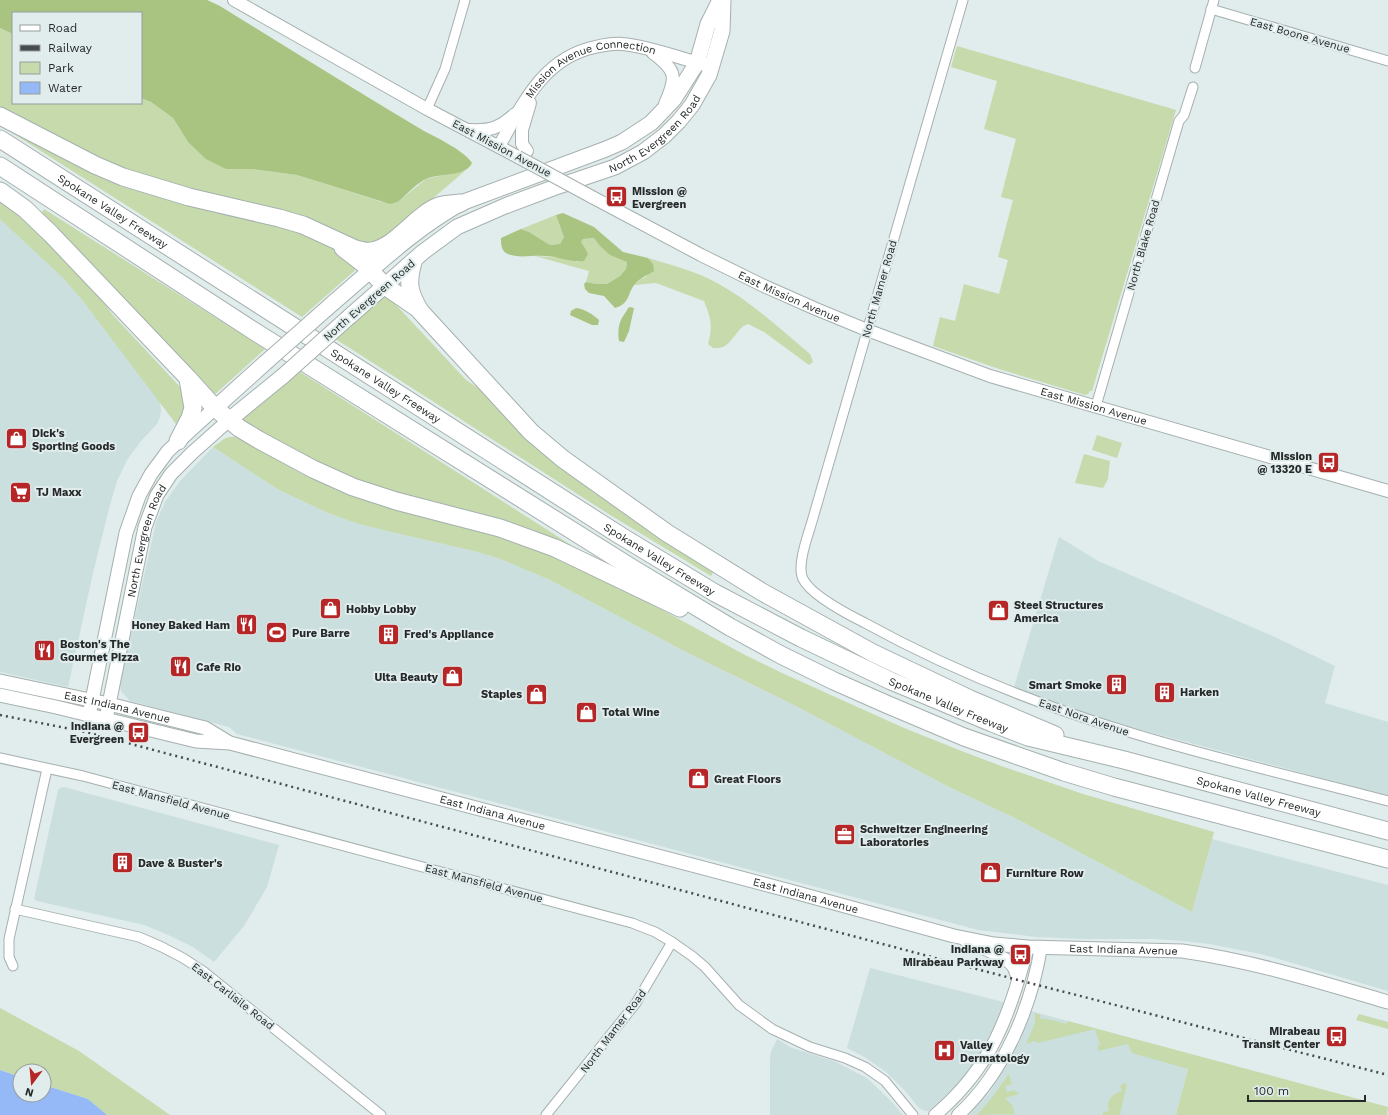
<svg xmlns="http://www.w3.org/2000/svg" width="1388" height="1115" font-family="'Work Sans',sans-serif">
<rect width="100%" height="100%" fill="#e1ecec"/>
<g fill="#cbdfde">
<polygon points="0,219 63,278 83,301 153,392 160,403 161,409 160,417 157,424 141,441 127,460 117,481 110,505 93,573 68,687 0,672"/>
<polygon points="213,447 279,490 328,513 359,524 387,531 478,552 503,560 550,580 688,653 792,704 949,787 1015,818 1192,912 1212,839 1388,885 1388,991 1261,954 1209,944 1184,941 1154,939 1086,939 1036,937 978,930 237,734 229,727 130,701 121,691 120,684 156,522 165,502 180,481"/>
<polygon points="1059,537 1098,561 1275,637 1335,666 1325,703 1388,722 1388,796 1127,726 1074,709 1014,687"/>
<polygon points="64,787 279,845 267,887 244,926 214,962 193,947 164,933 144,925 37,901 34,899 58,790 60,788"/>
<polygon points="870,968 1007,1003 992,1035 964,1078 929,1111 925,1111 919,1108 907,1093 885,1071 866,1058 847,1048"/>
<polygon points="1031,1011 1185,1053 1188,1069 1176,1115 969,1115 990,1092 1011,1059"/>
<polygon points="777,1039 792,1048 834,1061 867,1078 891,1101 903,1115 770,1115 770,1059 771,1052"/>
</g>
<g fill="#c6daac">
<polygon points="0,28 13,34 13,103 141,103 141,98 151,102 173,118 188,142 226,169 252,169 297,175 382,202 399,201 426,179 466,170 383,241 367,245 296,215 280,209 187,189 123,170 0,110"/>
<polygon points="957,46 1176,110 1092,391 1090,391 1088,394 1085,395 999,369 933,346 940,317 955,321 964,284 999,294 1008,260 998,257 1013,200 1001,197 1016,139 984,129 997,81 951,67"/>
<polygon points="0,125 316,237 361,265 302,317"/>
<path d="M0,199L16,211L96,291L112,314L181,388C189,401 184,412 176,424L83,301L63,278L0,219Z"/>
<polygon points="44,209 265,349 213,396 41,215"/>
<polygon points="556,215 564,237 560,244 550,245 529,232 521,229"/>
<polygon points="594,238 627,262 626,269 620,276 607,284 596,284 586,282 589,271 535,256 561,258 578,262 585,248 581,242 583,239"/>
<path d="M648,258C671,265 696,271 717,283C752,302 780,329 810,354L813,362L809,365L764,332L748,324C737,327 734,342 723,347C721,348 716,348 713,348L708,344C713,325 711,319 704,301L656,283L634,285L641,279L646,277L653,264Z"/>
<polygon points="385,293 466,380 481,390 506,417 714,570 711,576 607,513 334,338"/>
<polygon points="297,370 571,545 569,547 386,492 303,460 240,419"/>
<polygon points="1097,435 1122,443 1117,458 1092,450"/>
<polygon points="229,437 235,437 247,443 300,473 351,496 392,508 477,529 558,557 642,599 745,655 782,673 904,728 959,750 1001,766 1083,794 1214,832 1192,912 1015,818 949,787 792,704 688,653 550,580 503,560 478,552 387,531 359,524 328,513 279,490 213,447 224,439"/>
<polygon points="1084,454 1110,461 1108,479 1103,488 1075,483"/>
<polygon points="0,1008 79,1051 170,1115 107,1115 88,1099 44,1085 44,1071 20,1071 20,1077 0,1070"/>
<path d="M1035,1013L1041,1015L1040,1017L1041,1019C1046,1018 1060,1022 1066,1024L1068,1021L1388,1107L1387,1115H1176L1188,1069L1132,1053L1128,1044L1098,1051V1046L1100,1044L1095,1029L1038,1043L1034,1041L1026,1044L1035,1023Z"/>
<polygon points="1359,1014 1388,1022 1388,1029 1356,1020"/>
<polygon points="1009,1074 1012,1084 1005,1086 1007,1092 1015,1090 1016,1093 1018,1092 1019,1094 1005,1098 1012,1105 1015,1114 977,1115 991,1099"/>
<path d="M1124,1083L1127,1084L1120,1114L1122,1115H1103V1112L1109,1111C1106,1100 1112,1094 1122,1091L1120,1086Z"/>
</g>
<g fill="#a8c480">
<path d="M0,0H207L220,6C288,48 355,90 424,131C436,137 466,152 472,163C466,177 438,173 426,179C417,183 407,194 399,201L394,203L390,204L297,175L252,169H226L206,159L188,142L173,118L151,102L141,98V13H13V34L0,28Z"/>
<path d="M563,213L594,227L623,252L648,258L653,264L654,271C648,275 640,278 635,284C627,293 631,303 615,308L604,296L589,293L585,289L584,284L586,282L596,284H607L620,276L626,269L627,262L610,255L600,246L594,238L583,239L581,242L585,248L588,254L584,261C572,263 557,256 544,256C533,255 515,259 506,253C501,250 501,243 501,238L521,229L529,232L550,245L560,244L564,237L556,215Z"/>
<path d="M630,307L634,308L629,331L624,342L619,341C618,333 618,327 621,320C623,315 626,313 628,308Z"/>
<path d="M576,308C585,309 592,314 599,320L598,325H592L570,315L571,311Z"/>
</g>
<polygon fill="#95b8f6" points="0,1070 20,1077 20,1095 44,1095 44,1085 88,1099 107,1115 0,1115"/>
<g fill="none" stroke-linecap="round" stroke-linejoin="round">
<defs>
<g id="minor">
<path d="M963,0L813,518C809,533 796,565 803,579C811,595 849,615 865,623C945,667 1031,702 1119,729C1207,757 1298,777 1388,801"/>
<polyline points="1211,9 1388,61"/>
<polyline points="1195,68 1214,0"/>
<polyline points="427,109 445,69 465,0"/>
<polyline points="1096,406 1179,121 1184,115 1193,87"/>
<polyline points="0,758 83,776 632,923 655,932 672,942 692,956 705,967 739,1005 772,1029 810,1047 845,1058 865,1067 885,1081 913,1115"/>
<polyline points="15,909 139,937 162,947 183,958 203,971 381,1115"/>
<polyline points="13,966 9,957 9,939 47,769"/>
<polyline points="546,1115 636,1003 672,942"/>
</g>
<g id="tertiary">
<polyline points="234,0 427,109 518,157"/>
<path d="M653,53C677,71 677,77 665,104"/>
<path d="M470,130C490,131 500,128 515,114"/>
<path id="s1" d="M499,146C523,104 543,58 595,47C604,45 613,43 622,44C647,46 680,58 705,65"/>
<polyline points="527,151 522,144 522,130 530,103"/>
<path id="s2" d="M592,197L701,255L764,286L816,309L867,330L990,376L1388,491"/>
<path d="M966,941C978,947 1008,956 1014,968C1016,972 1017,976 1018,980"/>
<path d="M935,1115C993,1066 1008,1017 1028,947"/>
<path d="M958,1115C1004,1073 1031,1008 1041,947"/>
</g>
<g id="secondary">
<path id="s3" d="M0,681L109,704L205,728L228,742"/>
<path id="s4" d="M0,695L56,707L196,741L230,743L794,892L954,936L994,944L1028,947L1182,951C1253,961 1320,982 1388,1002"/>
<polyline points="89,715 126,533 139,496 151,474 168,451 215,408"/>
<path id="s5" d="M106,719L145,527L157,495L171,474L192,453L229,420"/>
</g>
<g id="primary">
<path d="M333,303C374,268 413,230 461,203L606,149L622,142L651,123L674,99L697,63L708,24L720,0"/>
<path id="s6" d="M349,317L423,252L457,227L505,206L553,188L615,167L643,152L664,136L679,121L692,105L709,75L722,31L723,0"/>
<polyline points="215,408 265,363"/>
<polyline points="229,420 283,376"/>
</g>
<g id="motorway">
<path d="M0,116L95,165L123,177L189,197L279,218L303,225L353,248C359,250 366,252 372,251C396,247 415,215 439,206C446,204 454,204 461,203"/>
<path id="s7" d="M0,139L621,536L715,593L801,638L891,681L992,723L1028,737L1124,760L1388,831"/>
<polyline points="0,166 257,333 632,568 730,627 781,655 834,681 886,704 964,737 1064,772 1114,787 1388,859"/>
<polyline points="0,191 25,209 51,234 187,377 215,408 239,428 259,440 313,469 353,487 396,501 500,528 555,548 680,608"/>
<polyline points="343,248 365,265 385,286 417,308"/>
<path d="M413,262C407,284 409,292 420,311L531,432L563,459L667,533L762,592L873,653L970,699L1055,735"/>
<polyline points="178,441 190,418 193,408 188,379"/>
</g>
</defs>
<use href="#minor" stroke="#a5b0af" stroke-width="11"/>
<use href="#tertiary" stroke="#a5b0af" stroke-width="14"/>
<use href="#secondary" stroke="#a5b0af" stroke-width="15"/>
<use href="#primary" stroke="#a5b0af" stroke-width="17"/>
<use href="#motorway" stroke="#a5b0af" stroke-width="19"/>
<use href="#minor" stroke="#fff" stroke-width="9"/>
<use href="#tertiary" stroke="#fff" stroke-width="12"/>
<use href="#secondary" stroke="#fff" stroke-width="13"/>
<use href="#primary" stroke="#fff" stroke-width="15"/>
<use href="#motorway" stroke="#fff" stroke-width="17"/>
<polyline stroke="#464b4b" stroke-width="2.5" stroke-dasharray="2 4" stroke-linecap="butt" points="0,715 86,732 1018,980 1388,1075"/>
<defs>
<polyline id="tertiary-bridge" points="518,157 592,197"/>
<g id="primary-bridge">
<polyline points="265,363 333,303"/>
<polyline points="283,376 349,317"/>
</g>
</defs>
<use href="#tertiary-bridge" stroke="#a5b0af" stroke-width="14" stroke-linecap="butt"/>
<use href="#primary-bridge" stroke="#a5b0af" stroke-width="17" stroke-linecap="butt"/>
<use href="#tertiary-bridge" stroke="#fff" stroke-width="12"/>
<use href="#primary-bridge" stroke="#fff" stroke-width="15"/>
</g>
<defs>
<symbol id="bus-square" viewBox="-11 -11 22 22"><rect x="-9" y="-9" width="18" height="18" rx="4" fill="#b62627" stroke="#e1ecec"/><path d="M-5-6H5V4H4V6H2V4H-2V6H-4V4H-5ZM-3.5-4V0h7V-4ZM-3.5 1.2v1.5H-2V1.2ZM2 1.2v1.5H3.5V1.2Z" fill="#fff"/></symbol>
<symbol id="shop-square" viewBox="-11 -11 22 22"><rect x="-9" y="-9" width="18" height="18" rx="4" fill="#b62627" stroke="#e1ecec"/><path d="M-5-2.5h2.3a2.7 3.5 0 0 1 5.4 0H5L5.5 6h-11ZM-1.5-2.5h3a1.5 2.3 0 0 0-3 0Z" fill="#fff"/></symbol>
<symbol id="supermarket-square" viewBox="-11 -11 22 22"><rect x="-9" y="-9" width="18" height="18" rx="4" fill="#b62627" stroke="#e1ecec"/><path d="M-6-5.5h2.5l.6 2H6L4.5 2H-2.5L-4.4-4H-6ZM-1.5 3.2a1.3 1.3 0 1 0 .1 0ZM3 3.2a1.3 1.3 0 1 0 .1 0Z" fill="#fff"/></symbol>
<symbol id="restaurant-square" viewBox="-11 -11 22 22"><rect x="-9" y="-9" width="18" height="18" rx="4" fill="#b62627" stroke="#e1ecec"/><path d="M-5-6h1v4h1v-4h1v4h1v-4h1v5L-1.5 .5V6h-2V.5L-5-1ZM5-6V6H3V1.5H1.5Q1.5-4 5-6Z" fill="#fff"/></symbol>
<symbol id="stadium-square" viewBox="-11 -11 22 22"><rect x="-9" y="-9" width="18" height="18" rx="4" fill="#b62627" stroke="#e1ecec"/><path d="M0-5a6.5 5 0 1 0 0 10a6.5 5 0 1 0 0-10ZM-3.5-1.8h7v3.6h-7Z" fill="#fff"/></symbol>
<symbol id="building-square" viewBox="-11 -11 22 22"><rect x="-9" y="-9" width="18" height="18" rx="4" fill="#b62627" stroke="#e1ecec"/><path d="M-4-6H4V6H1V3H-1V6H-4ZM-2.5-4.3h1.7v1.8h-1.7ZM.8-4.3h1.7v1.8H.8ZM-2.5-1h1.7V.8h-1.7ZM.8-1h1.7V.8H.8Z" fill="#fff"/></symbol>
<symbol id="office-square" viewBox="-11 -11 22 22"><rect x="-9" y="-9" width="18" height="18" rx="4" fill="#b62627" stroke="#e1ecec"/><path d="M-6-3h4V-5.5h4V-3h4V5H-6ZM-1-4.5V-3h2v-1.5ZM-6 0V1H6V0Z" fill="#fff"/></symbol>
<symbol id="hospital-square" viewBox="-11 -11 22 22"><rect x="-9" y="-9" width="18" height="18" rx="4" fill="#b62627" stroke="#e1ecec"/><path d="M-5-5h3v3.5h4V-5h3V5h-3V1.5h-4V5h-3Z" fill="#fff"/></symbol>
</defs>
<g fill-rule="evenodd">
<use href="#bus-square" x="604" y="184" width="25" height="25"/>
<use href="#shop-square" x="4" y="426" width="25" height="25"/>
<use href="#bus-square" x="1316" y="450" width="25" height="25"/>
<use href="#supermarket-square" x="8" y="480" width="25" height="25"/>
<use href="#shop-square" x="318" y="596" width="25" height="25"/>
<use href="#shop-square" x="986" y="598" width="25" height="25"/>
<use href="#restaurant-square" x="234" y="612" width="25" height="25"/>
<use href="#stadium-square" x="264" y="620" width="25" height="25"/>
<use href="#building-square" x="376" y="622" width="25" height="25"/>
<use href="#restaurant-square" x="32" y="638" width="25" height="25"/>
<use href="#restaurant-square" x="168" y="654" width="25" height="25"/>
<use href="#shop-square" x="440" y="664" width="25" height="25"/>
<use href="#building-square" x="1104" y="672" width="25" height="25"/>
<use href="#building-square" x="1152" y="680" width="25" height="25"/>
<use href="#shop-square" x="524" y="682" width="25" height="25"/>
<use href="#shop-square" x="574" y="700" width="25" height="25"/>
<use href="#bus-square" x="126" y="720" width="25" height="25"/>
<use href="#shop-square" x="686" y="766" width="25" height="25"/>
<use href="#office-square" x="832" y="822" width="25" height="25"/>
<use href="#building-square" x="110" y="850" width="25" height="25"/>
<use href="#shop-square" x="978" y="860" width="25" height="25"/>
<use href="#bus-square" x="1008" y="942" width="25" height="25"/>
<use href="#bus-square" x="1324" y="1024" width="25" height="25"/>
<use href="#hospital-square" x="932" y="1038" width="25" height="25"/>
</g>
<g text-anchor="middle" stroke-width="4" stroke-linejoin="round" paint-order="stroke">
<g font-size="11" fill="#252929" stroke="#e1ecec">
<text transform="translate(1300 35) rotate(16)" y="4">East Boone Avenue</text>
<text dy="4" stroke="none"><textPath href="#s1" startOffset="131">Mission Avenue Connection</textPath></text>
<text dy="4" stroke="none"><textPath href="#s6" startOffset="362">North Evergreen Road</textPath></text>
<text transform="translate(502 148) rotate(28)" y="4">East Mission Avenue</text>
<text dy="4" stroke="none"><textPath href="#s7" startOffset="134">Spokane Valley Freeway</textPath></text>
<text transform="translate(1143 245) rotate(-74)" y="4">North Blake Road</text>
<text transform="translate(879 289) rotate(-74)" y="4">North Mamer Road</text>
<text dy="4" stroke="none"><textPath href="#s2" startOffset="221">East Mission Avenue</textPath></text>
<text transform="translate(369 300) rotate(-41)" y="4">North Evergreen Road</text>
<text dy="4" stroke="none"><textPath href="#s7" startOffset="458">Spokane Valley Freeway</textPath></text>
<text dy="4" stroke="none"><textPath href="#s2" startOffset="545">East Mission Avenue</textPath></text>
<text dy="4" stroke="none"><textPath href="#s5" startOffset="183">North Evergreen Road</textPath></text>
<text dy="4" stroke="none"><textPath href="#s7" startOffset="782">Spokane Valley Freeway</textPath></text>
<text dy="4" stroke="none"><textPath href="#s7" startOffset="1106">Spokane Valley Freeway</textPath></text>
<text dy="4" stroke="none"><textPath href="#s3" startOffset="120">East Indiana Avenue</textPath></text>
<text transform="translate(1084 717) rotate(19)" y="4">East Nora Avenue</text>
<text dy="4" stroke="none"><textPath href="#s7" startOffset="1430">Spokane Valley Freeway</textPath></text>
<text transform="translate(171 800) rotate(15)" y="4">East Mansfield Avenue</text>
<text dy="4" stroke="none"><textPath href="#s4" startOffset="507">East Indiana Avenue</textPath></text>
<text transform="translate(484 883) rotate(15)" y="4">East Mansfield Avenue</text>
<text dy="4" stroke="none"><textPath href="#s4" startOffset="831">East Indiana Avenue</textPath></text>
<text dy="4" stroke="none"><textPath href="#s4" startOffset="1155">East Indiana Avenue</textPath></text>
<text transform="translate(233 996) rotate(38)" y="4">East Carlisile Road</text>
<text transform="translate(613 1031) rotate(-53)" y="4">North Mamer Road</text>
</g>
<g font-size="11" font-weight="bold" fill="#252929" stroke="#e1ecec" text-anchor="start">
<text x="632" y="195">Mission @<tspan x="632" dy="13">Evergreen</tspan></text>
<text x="32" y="437">Dick's<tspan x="32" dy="13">Sporting Goods</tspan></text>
<text x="1312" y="460" text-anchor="end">Mission<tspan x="1312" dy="13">@ 13320 E</tspan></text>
<text x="36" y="496">TJ Maxx</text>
<text x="1014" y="609">Steel Structures<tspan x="1014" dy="13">America</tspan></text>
<text x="346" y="613">Hobby Lobby</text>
<text x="230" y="629" text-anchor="end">Honey Baked Ham</text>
<text x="292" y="637">Pure Barre</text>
<text x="404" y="638">Fred's Appliance</text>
<text x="60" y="648">Boston's The<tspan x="60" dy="13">Gourmet Pizza</tspan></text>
<text x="196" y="671">Cafe Rio</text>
<text x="438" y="681" text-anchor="end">Ulta Beauty</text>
<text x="1102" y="689" text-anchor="end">Smart Smoke</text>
<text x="1180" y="696">Harken</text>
<text x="522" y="698" text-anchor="end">Staples</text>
<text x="602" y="716">Total Wine</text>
<text x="124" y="730" text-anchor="end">Indiana @<tspan x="124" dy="13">Evergreen</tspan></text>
<text x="714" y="783">Great Floors</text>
<text x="860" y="833">Schweitzer Engineering<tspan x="860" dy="13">Laboratories</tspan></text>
<text x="138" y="867">Dave &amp; Buster's</text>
<text x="1006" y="877">Furniture Row</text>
<text x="1004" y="953" text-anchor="end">Indiana @<tspan x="1004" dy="13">Mirabeau Parkway</tspan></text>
<text x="1320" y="1035" text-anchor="end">Mirabeau<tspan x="1320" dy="13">Transit Center</tspan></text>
<text x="960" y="1049">Valley<tspan x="960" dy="13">Dermatology</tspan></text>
</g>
</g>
<rect x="12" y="12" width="130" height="92" fill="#e1ecec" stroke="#969e9e"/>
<rect x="20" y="25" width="20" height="6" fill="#ffffff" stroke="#969e9e"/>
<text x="48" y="32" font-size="12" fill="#252929">Road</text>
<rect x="20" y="45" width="20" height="6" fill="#464b4b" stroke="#969e9e"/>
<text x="48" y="52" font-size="12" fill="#252929">Railway</text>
<rect x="20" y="62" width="20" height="12" fill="#c6daac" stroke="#969e9e"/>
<text x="48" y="72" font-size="12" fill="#252929">Park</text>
<rect x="20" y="82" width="20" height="12" fill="#95b8f6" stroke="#969e9e"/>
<text x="48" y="92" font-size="12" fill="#252929">Water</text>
<g transform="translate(32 1083) rotate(196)"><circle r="19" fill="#e1ecec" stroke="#969e9e"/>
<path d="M0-3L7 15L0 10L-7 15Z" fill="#b62627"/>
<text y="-6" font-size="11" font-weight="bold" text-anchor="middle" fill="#252929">N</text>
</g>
<path d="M1248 1095v6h117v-6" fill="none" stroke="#252929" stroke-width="2"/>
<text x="1254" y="1095" font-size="12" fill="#252929" stroke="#e1ecec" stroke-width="3" paint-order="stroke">100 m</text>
</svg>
